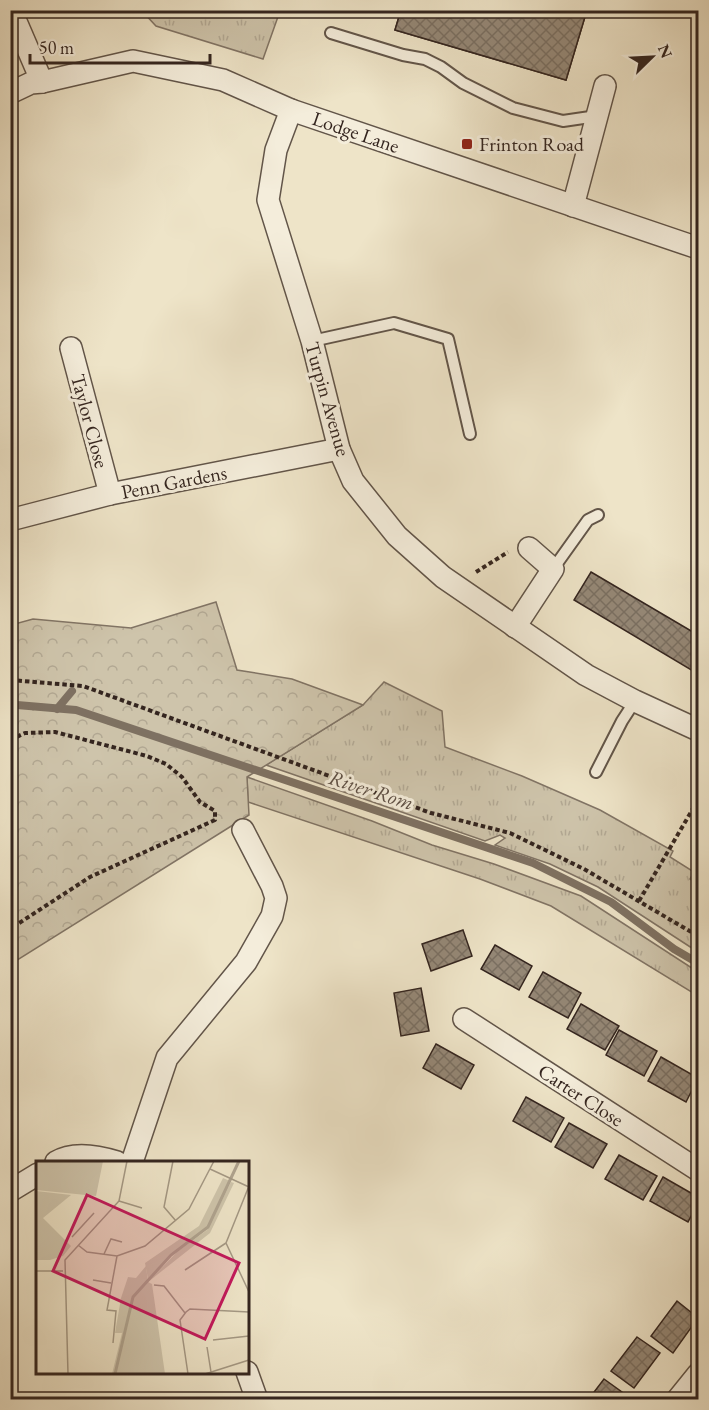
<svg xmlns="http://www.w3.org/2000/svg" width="709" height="1410" font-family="'EB Garamond',serif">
<defs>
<pattern id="grass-tufts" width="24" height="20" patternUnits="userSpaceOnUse" patternTransform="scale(1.5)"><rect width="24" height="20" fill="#cec4ab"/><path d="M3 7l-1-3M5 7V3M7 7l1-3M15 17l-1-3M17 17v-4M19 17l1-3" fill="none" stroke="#b2a893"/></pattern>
<pattern id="park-crowns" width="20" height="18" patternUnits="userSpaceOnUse" patternTransform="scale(1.5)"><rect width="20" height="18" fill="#cec4ab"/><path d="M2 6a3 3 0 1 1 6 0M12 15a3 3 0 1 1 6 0" fill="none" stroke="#b2a893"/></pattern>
<pattern id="building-cross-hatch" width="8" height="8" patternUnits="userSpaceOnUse" patternTransform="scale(1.5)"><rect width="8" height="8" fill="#958877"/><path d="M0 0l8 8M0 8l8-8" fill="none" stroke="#7a6f61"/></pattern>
</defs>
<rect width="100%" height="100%" fill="#eee4c8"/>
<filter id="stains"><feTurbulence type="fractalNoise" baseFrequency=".00333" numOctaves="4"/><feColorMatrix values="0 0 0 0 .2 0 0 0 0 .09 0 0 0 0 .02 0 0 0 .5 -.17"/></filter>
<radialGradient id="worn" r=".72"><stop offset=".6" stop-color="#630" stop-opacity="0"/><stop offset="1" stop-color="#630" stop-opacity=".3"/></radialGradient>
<g fill="url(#grass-tufts)" stroke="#817465" stroke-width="1.5">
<polygon points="142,11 280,11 263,59 156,26"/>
<polygon points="384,682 442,711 445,747 522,776 600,810 673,851 670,857 694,872 690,879 698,884 698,952 598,887 550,864 495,845 505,838 500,835 485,841 266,765 363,705"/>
<polygon points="247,777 372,821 432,845 494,864 581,896 698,972 698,996 551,906 480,879 248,802"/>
</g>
<polygon fill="url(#park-crowns)" stroke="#817465" stroke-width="1.5" points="216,602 237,670 292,679 363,705 247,777 249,815 11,964 11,625 33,619 131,628"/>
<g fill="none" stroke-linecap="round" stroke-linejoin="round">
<g stroke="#7e7162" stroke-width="8">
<polyline points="10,706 17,705 76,710 533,863 611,902 674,949 698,963"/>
<polyline points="57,709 72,691"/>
</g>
</g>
<g fill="url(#building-cross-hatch)" stroke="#34251f" stroke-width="1.5">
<polygon points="401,10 483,10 534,25 538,10 587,10 566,80 395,30"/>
<polygon points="401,10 587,10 566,80 395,30"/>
<polygon points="591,572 698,635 698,674 574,600"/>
<polygon points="463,930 472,956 431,971 422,944"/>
<polygon points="495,945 532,966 519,990 481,969"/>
<polygon points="543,972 581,993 568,1018 529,997"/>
<polygon points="421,988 429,1031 401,1036 394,993"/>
<polygon points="581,1004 619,1026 605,1050 567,1029"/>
<polygon points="619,1030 657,1051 644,1076 606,1055"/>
<polygon points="436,1044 474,1065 461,1089 423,1068"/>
<polygon points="661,1057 698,1078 686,1102 648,1081"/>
<polygon points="526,1097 564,1118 551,1142 513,1121"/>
<polygon points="569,1123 607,1144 593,1168 555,1147"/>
<polygon points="619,1155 657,1176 643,1200 605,1179"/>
<polygon points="663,1177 698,1197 698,1203 688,1222 650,1201"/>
<polygon points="677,1301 698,1318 673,1353 651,1336"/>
<polygon points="637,1337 660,1353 634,1388 611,1371"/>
<polygon points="604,1379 626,1395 622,1400 588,1400"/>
</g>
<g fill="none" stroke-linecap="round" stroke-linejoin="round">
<defs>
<g id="service">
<polyline points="331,33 403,55 425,59 441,67 463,83 513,108 563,121 597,116"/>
<polyline points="312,341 394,323 448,339 470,434"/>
<polyline points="553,569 588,520 598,515"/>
<polyline points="596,772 622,721 635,701"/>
</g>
<g id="minor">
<polyline points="11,10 42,82"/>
<polyline points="10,93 31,83 42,82 133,61 223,80 291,110 698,248"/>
<polyline points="291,110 276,150 268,200 312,341 339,449 353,481 397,536 443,577 586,675 635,701 698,730"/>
<polyline points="573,206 605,86"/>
<polyline points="71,348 110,494"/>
<polyline points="10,520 110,494 339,449"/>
<polyline points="515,627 553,569 529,548"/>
<polyline points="464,1019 698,1170"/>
<path d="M56,1162C74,1151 98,1156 117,1162"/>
<polyline points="132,1162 167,1058 246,962 272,916 276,898 272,886 243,830"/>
<polyline points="10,1191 38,1174"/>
<polyline points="247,1372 257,1400"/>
<polyline points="677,1400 698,1374"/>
</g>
</defs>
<use href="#service" stroke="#625549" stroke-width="14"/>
<use href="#minor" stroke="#625549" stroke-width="24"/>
<g stroke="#34251f" stroke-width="4" stroke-dasharray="4.5 3" stroke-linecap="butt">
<polyline points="476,572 508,552"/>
<polyline points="10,680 83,686 431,813 510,833 584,869 698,936"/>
<polyline points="10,740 25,733 55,732 147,756 166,764 182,777 200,802 215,811 215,820 90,877 10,929"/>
<polyline points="639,901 698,800"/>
</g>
<use href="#service" stroke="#f4eddb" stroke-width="10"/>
<use href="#minor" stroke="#f4eddb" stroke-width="21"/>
</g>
<rect fill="#8f2418" stroke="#f4eddb" stroke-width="2" x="461" y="138" width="12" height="12" rx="3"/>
<g text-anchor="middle" stroke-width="6" stroke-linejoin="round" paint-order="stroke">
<g font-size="20" fill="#34251f" stroke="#f4eddb">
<text transform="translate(356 132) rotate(19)" y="7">Lodge Lane</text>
<text transform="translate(328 399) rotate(74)" y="7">Turpin Avenue</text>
<text transform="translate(90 421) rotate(75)" y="7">Taylor Close</text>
<text transform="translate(174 482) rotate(-11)" y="7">Penn Gardens</text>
<text transform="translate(581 1095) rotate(33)" y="7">Carter Close</text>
</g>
<g font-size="20" fill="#34251f" stroke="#f4eddb" text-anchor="start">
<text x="479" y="151">Frinton Road</text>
</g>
<g font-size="21" font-style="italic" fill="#5f5146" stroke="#f4eddb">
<text transform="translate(371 790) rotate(18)" y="7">River Rom</text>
</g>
</g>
<g transform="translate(36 1161)">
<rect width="213" height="213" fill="#eee4c8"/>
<path d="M187,17L194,20L171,67L131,97L112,118L109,102L163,65ZM195,21L198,22L174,72L112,121L141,91L171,69ZM0,30L35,34L7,57L35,85L27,95L14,99H0Z" fill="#cec4ab"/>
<path d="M0,0H67L60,35L0,29ZM110,105L112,121L116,123L129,213H76L86,172H79L85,137L92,116L100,117Z" fill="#cec4ab"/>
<path fill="none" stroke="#afa38f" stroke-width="3" d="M79,213L97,136L135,94L172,66L203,0"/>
<path fill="none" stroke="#a49884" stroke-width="1.5" d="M137,0L128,46L140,60M174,8L213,26M213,25L190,82L213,131M83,40L106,47M36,76L58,52M42,84L51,91L81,95L109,85L153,48L178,0M68,93L75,78L86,81M149,109L190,82M0,110H27M57,119L75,122M118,124L128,125L149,152M177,179L213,175M77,182L80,150L71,149L81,95M171,186L175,211M32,213L29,99L83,40L91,0M152,213L144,159L150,151L154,148L213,151M169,213L213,199"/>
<path fill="#c2185b" fill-opacity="0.15" stroke="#c2185b" stroke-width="3" d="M51,34L203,102L169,178L17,110Z"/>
<rect width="213" height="213" fill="none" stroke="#34251f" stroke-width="3"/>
</g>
<rect width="709" height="1410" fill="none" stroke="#eee4c8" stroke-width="36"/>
<rect x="12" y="12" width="685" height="1386" fill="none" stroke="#34251f" stroke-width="3"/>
<rect x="18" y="18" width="673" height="1374" fill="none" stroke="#34251f" stroke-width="1.5"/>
<g transform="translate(652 57) rotate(66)" stroke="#f4eddb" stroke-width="4.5" paint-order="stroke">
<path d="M0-4.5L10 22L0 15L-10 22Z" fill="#34251f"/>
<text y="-9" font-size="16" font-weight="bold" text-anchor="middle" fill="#34251f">N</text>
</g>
<path d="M30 54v9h180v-9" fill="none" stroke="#34251f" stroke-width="3"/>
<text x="39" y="54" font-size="18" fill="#34251f" stroke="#f4eddb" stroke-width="4.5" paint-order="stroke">50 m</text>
<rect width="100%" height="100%" filter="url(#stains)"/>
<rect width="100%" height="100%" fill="url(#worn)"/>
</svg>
